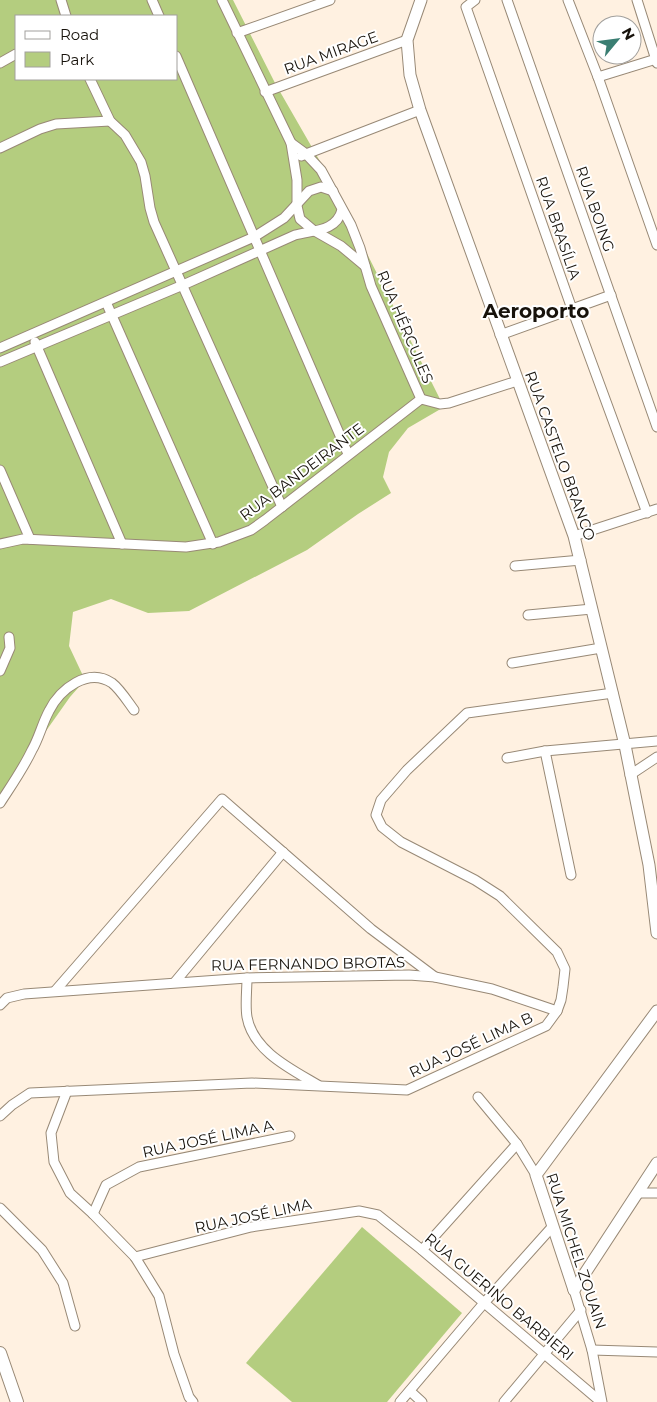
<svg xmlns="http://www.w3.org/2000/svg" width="657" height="1402" font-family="Montserrat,sans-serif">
<rect width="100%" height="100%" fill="#fff1e1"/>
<g fill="#b4cd7f" fill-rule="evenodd">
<path d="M0,0H233L275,83L325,170L444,407L408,428L389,452L383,477L391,493L358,514L307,550L189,611L148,613L111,599L73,612L69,646L85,680L70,697L0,796ZM16,16H176V79H16Z"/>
<polygon points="362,1227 462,1313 387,1402 292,1402 246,1363"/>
</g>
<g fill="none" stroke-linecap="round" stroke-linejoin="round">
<defs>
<g id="minor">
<polyline points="61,0 66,16"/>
<polyline points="152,0 159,16"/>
<polyline points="222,0 291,143 297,180 297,206 300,219 313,230 341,246 365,266"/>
<polyline points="475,0 466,7 572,309 647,513"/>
<polyline points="507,0 657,427"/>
<polyline points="568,0 598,77 657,245"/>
<polyline points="637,0 657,63"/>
<polyline points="237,33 330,0"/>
<polyline points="176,56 348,454"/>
<polyline points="0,63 16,54"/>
<polyline points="598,77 656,59"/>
<polyline points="90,79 110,121 125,135 141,162 145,176 150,208 154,222 282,507"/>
<polyline points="265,92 407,40"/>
<polyline points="291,143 306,154 321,170 351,225 360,248 371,286 421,399"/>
<polyline points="0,148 40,129 56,124 110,121"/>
<polyline points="301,156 420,110"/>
<polyline points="106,302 213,544"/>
<polyline points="500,335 611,295"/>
<polyline points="35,342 122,544"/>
<polyline points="0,348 254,237 284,218 309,191 321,187 333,191"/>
<path d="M0,362L183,285L295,235C313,230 336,232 342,210"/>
<polyline points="421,399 440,404 449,403 517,381"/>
<polyline points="0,470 30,539"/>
<polyline points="574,536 657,509"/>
<polyline points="0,544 23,539 186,547 219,542 251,530 265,520 421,399"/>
<polyline points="515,566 581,560"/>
<polyline points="528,615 592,609"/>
<polyline points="512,663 601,648"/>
<polyline points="0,671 10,648 9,637"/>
<polyline points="545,751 571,875"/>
<polyline points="507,758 545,751 657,741"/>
<polyline points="630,775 657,757"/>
<path d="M0,803C11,786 23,769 32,750C39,738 42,724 49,711C60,689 88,667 112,683C120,689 128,702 134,710"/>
<path d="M247,978C247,990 245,1005 247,1017C253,1051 291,1069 318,1085"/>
<polyline points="175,982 283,852"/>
<polyline points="55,991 222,799 371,929 435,977"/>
<polyline points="0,1005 7,998 24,994 247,978 409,975 435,977 492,989 557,1011"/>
<polyline points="67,1091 51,1133 54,1162 70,1193 93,1214 135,1257 159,1296 174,1354 189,1397 193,1402"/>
<polyline points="478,1097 517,1144 536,1175"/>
<polyline points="0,1116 12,1105 30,1093 252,1083 407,1090 546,1026 557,1011 561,1000 563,987 565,969 557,952 500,896 475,880 401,842 382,827 376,815 381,800 407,770 467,713 613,693"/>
<polyline points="638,1193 657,1193"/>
<polyline points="0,1208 42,1250 63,1283 75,1326"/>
<polyline points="93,1214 106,1185 139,1167 290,1136"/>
<polyline points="422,1250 517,1144"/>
<polyline points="135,1257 251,1227 359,1211 378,1215 422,1250 601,1402"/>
<polyline points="574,1290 592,1350 602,1402"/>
<polyline points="592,1350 657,1352"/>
<polyline points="410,1391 422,1402"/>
<polyline points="400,1402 484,1303 553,1226"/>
<polyline points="504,1402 581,1310"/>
</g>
<g id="tertiary">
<polyline points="421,0 407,40 410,75 420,110 574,536 625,745 649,865 657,933"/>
<polyline points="574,1290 536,1175 657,1011"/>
<polyline points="574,1290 657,1163"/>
</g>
<polyline id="secondary" points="0,1353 17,1402"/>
</defs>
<use href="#minor" stroke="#988976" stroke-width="11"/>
<use href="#tertiary" stroke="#988976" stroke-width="13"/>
<use href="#secondary" stroke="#988976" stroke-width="14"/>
<use href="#minor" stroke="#fff" stroke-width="9"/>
<use href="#tertiary" stroke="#fff" stroke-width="11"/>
<use href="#secondary" stroke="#fff" stroke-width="12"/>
</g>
<g text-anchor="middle" stroke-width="4" stroke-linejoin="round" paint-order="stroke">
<g font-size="15" fill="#17120b" stroke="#fff">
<text transform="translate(331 53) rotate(-20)" y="5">RUA MIRAGE</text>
<text transform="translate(595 209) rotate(71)" y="5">RUA BOING</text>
<text transform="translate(558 228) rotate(71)" y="5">RUA BRASÍLIA</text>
<text transform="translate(405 327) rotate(67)" y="5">RUA HÉRCULES</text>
<text transform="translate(560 456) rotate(70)" y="5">RUA CASTELO BRANCO</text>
<text transform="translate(302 472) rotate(-37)" y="5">RUA BANDEIRANTE</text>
<text transform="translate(308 964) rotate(-1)" y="5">RUA FERNANDO BROTAS</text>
<text transform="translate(471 1045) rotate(-25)" y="5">RUA JOSÉ LIMA B</text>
<text transform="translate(208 1139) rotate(-12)" y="5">RUA JOSÉ LIMA A</text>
<text transform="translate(253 1216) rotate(-12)" y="5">RUA JOSÉ LIMA</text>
<text transform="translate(576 1251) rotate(72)" y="5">RUA MICHEL ZOUAIN</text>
<text transform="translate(499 1297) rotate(40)" y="5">RUA GUERINO BARBIERI</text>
</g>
<g font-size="20" font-weight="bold" fill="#17120b" stroke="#fff">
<text x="536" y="318">Aeroporto</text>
</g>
</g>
<rect x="15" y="15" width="162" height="65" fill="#ffffff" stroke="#a2a09d"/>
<rect x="25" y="31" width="25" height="8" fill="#ffffff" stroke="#a2a09d"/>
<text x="60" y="40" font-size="15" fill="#17120b">Road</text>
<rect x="25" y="52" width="25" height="15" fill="#b4cd7f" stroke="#a2a09d"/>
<text x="60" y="65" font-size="15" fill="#17120b">Park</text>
<g transform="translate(617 40) rotate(61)"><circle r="24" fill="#ffffff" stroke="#a2a09d"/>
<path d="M0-4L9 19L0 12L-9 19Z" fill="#3a7e72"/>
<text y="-8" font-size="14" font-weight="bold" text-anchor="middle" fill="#17120b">N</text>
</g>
</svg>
